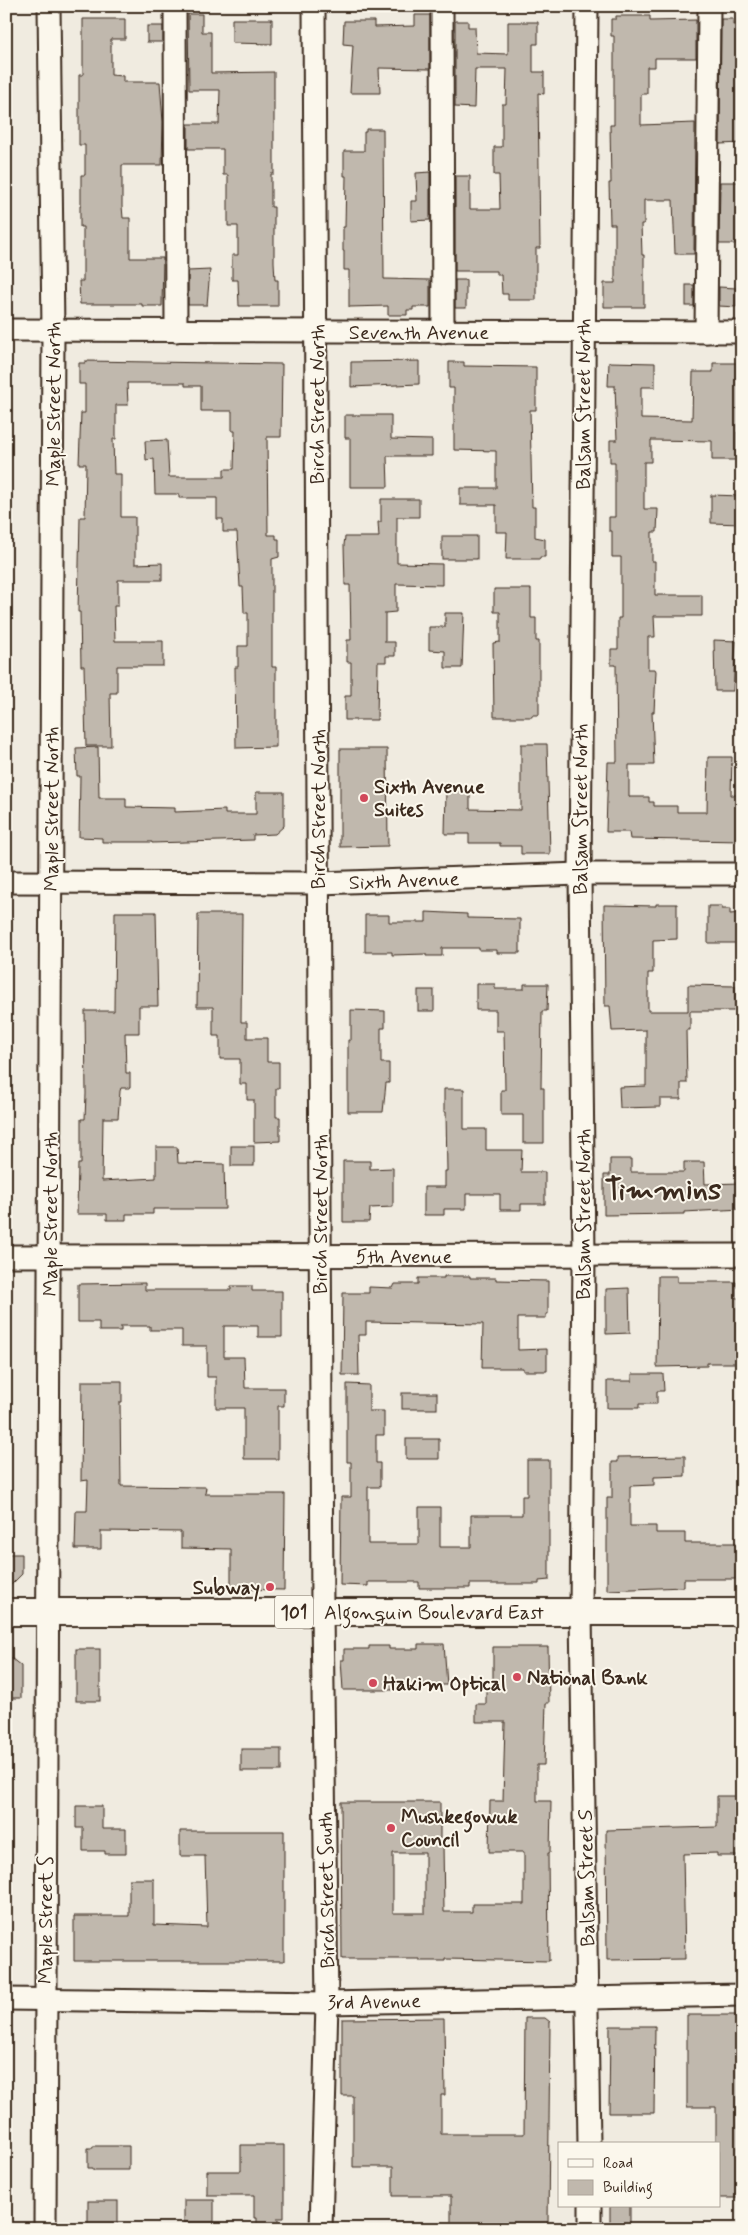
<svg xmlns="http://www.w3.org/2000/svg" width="748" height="2235" font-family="Mynerve,sans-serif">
<rect width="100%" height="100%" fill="#f0ebe0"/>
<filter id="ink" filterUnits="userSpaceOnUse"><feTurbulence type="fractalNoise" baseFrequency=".02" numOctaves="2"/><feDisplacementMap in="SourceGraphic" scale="10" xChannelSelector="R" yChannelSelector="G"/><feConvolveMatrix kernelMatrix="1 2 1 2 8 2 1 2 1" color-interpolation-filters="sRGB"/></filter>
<g filter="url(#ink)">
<g fill="#c0b8ad" stroke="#3b2a1e" fill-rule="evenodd">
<polygon points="188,14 202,14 202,32 211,32 211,73 274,72 274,174 271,174 271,207 274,207 274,262 275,280 278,280 278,306 239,306 238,280 232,280 232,255 238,255 238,226 228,226 228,175 223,175 223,149 188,149 188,124 219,124 220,90 189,90"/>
<polygon points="415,15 430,15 430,69 379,68 380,93 350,93 353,45 343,44 344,21 374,21 374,27 415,26"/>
<polygon points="616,16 650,16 650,21 696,20 696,58 655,58 655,67 647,67 647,94 641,94 641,125 695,123 694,254 675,254 673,200 644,200 644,224 641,224 642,255 644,255 644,307 604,307 604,283 615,283 615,224 610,224 609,183 611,183 610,125 614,125 614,36 611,36 611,19 616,19"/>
<polygon points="83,19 125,19 125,39 111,39 111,75 123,76 123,82 160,82 163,122 162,165 122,165 122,206 123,218 130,218 130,258 163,258 162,306 142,306 142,304 80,304 79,281 83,281 83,227 80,227 80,206 81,206 81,175 85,175 85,145 79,145 79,75 83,75"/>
<polygon points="232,19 272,19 272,44 232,43"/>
<polygon points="721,19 733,19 733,25 740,25 742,143 720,144"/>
<polygon points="455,21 468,21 468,27 475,27 476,53 508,54 508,22 538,22 538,44 533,44 533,72 544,72 544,94 538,93 540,248 536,248 536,300 508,300 508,294 502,294 501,275 497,275 497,271 455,271 455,176 470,176 470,209 500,209 499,175 494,175 494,147 502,147 502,104 506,104 507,69 475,69 474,108 455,107"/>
<rect x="147" y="26" width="16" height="16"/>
<polygon points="366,129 383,129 384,279 430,280 430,307 413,307 413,310 407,310 407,315 388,315 388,306 349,307 349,270 344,270 344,251 343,251 343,227 345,227 346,176 344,176 344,151 364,151 364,132 366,132"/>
<polygon points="430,172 430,220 411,221 411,201 417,201 416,173"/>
<polygon points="720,182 739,182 739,229 742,229 742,244 719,244"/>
<polygon points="210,270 207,305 188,305 188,271"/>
<rect x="455" y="280" width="11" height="28"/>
<rect x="686" y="285" width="8" height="21"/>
<polygon points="719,287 736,288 736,307 719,306"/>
<polygon points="85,361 282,364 281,437 267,437 268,535 276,535 276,539 279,539 279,557 272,559 272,667 276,667 276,747 236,748 235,667 238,667 238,646 248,646 248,613 244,613 243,587 240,587 237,532 223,532 223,519 217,519 217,498 179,498 179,494 155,494 154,459 146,460 145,441 167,440 169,477 224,477 224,469 234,469 235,431 232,431 232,411 201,411 201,386 185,386 185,383 127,383 128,405 116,405 116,439 113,439 114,474 121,474 121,517 135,517 135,564 162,563 162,580 118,580 118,606 114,606 115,641 163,641 163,666 117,666 117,693 110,693 111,746 86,746 84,666 81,666 80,612 78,612 80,517 85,517 86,464 79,464 81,413 85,413 85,384 79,384 79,363 85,363"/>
<polygon points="419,361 419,384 351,387 351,362"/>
<polygon points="449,362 464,362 464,366 536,367 536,410 530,410 532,507 535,507 535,537 545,539 545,557 540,557 540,559 506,559 507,532 496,532 496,505 460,505 460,488 496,488 496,451 454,450 454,388 449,388"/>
<polygon points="609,362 655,363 655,387 641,387 641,419 692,420 693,372 713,372 713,363 742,363 742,432 737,432 737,460 712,460 712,441 651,440 651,462 644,462 644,509 658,509 657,532 652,532 652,561 655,561 655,595 702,595 702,616 654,616 655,637 648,637 648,669 655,669 656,671 654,712 652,712 654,765 629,765 629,797 649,797 649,802 654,802 654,806 677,806 677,812 707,812 708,757 732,757 731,795 742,795 742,841 630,839 629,832 606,832 608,762 617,762 616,665 611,665 611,649 618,649 618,618 621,618 621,557 612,557 612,531 609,531 609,517 615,517 615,462 610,462 610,440 617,440 615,386 608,386"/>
<polygon points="345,415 391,415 391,439 432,440 432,456 387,456 388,487 350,487 350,438 345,438"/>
<polygon points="711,495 742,496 742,524 711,523"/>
<polygon points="381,499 419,499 419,517 397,517 397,563 442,564 442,585 396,584 396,612 385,613 385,642 395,642 395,656 386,656 386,662 378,662 377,720 345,720 345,696 351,696 351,662 347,662 347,640 351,640 350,585 345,585 344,545 345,537 379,537 378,522 381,522"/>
<rect x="442" y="536" width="35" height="23"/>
<polygon points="494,589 531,589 531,618 536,618 536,641 539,641 539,715 532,715 532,717 494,717 493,643 500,642 500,612 494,612"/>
<polygon points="445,613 464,613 462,668 445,668 445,651 429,650 429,627 445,627"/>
<polygon points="714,640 736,641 733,691 715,691"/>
<polygon points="521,744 547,744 550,854 521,854 521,846 500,846 500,843 469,843 469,834 445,834 446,790 470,791 470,809 521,810"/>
<polygon points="98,747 99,798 126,798 126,807 175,808 175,812 225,810 225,814 256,814 256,792 284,792 284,826 275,834 253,835 253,840 152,843 152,842 102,842 102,838 79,837 80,776 77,776 76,748"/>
<polygon points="340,749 387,749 388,846 340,847"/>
<polygon points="656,904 677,904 677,939 653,940 653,973 648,973 648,1011 688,1011 688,985 735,986 735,1011 690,1011 690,1030 686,1030 687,1083 681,1083 681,1099 660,1099 660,1107 620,1108 619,1087 646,1086 646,1030 612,1031 610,1006 605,1006 604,905 656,906"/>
<polygon points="708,906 722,906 722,909 730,909 730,914 742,913 742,943 708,943"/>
<polygon points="115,912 156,912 158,1006 139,1006 139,1033 125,1033 126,1073 130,1073 130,1088 121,1088 120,1091 118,1118 103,1118 102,1181 156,1178 156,1147 177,1147 178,1163 224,1164 225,1209 153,1209 153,1214 126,1214 126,1220 107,1220 107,1214 77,1214 78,1164 81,1164 81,1119 85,1119 86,1094 85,1011 114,1011"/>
<polygon points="426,912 467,914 467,918 520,919 520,953 497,953 497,950 479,950 479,948 442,948 442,956 426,956 426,954 392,955 392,952 365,952 365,915 389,915 389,922 426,922"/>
<polygon points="198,914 242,914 241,1022 247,1022 247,1038 267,1038 267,1062 279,1062 279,1088 276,1088 276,1117 280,1117 280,1141 254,1142 254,1100 247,1100 247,1084 240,1084 240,1059 220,1059 220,1036 213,1036 213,1007 197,1007"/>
<polygon points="476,984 495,984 495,989 524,989 524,984 548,984 547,1011 542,1011 541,1088 544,1088 544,1143 523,1143 523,1115 501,1115 501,1090 505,1090 504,1031 496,1031 496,1010 476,1010"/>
<rect x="418" y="990" width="16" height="21"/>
<polygon points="351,1010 385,1011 385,1028 381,1028 381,1063 389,1063 389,1083 386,1083 383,1112 348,1112 348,1040 351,1040"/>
<polygon points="444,1089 464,1089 464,1129 486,1129 486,1150 522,1150 521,1172 545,1172 545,1204 521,1204 521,1210 500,1210 500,1194 466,1194 466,1209 444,1209 444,1215 424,1215 424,1187 445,1187 445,1171 447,1171 446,1112 444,1112"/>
<rect x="231" y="1146" width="23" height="20"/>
<polygon points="610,1159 631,1159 631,1172 684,1172 684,1162 704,1162 705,1184 742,1183 742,1209 684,1212 684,1214 604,1215 604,1175 610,1175"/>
<polygon points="343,1161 370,1161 370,1169 393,1168 393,1207 370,1208 369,1222 343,1222"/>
<polygon points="444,1276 470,1276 470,1278 496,1278 496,1280 548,1281 548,1314 546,1314 546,1318 518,1318 518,1350 547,1349 547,1371 523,1371 523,1368 482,1368 483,1324 366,1322 366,1335 358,1335 359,1375 342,1375 343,1293 369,1293 369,1287 393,1288 395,1284 418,1284 418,1278 444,1278"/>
<polygon points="658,1276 677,1276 677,1282 736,1282 736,1298 742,1298 742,1363 707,1363 707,1366 657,1367"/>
<polygon points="145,1283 145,1290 231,1290 231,1286 252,1286 252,1291 282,1291 282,1337 258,1337 258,1326 224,1326 224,1357 244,1357 245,1388 284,1388 284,1406 278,1406 278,1459 244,1459 244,1408 216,1408 216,1377 207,1377 207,1346 182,1346 182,1330 150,1330 150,1326 121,1326 121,1331 99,1331 99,1322 78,1322 78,1284"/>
<polygon points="629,1288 630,1333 606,1334 606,1289"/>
<polygon points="632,1374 663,1374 664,1391 657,1391 657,1404 639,1404 639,1408 607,1408 607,1381 632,1381"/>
<polygon points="82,1381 122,1381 122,1402 120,1402 121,1486 206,1487 205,1494 285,1494 284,1590 231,1589 231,1549 181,1548 181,1532 101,1531 101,1549 75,1549 76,1511 87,1511 88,1480 81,1481"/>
<polygon points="347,1384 369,1385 369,1411 384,1411 384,1435 376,1435 376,1463 380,1463 380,1487 368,1487 368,1544 419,1544 419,1507 440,1507 440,1547 471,1547 471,1515 522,1515 522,1496 527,1496 527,1460 549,1460 549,1580 539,1581 539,1584 470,1584 470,1588 419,1588 419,1582 368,1582 368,1586 340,1585 341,1497 351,1497 351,1462 347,1462"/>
<rect x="402" y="1393" width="35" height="16"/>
<rect x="406" y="1439" width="33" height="20"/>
<polygon points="685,1456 685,1476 654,1477 654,1485 630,1486 630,1526 656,1526 656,1533 685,1533 685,1543 742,1543 742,1571 736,1571 736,1579 684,1579 684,1587 607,1590 607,1498 612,1498 612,1462 618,1462 618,1457"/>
<polygon points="6,1554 22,1554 22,1574 6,1590"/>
<polygon points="418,1644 444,1644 447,1685 393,1685 393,1690 343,1690 341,1660 344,1660 344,1649 369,1649 369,1646 389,1646 389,1649 418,1649"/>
<path d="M493,1647H548L549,1703H546L544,1765H537V1801H551L550,1853H548L549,1961L445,1959V1961H420V1959H342L341,1802H440V1844H443L444,1912H472V1904H524V1852H489L490,1801H503L505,1722H476V1704H486V1687H493ZM393,1853H425V1913H393Z"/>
<rect x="76" y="1649" width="24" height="52"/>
<polygon points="6,1654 21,1666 21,1698 6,1698"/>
<rect x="241" y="1749" width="40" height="22"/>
<polygon points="717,1796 742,1796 742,1856 717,1856 717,1853 683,1854 685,1959 607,1960 606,1830 717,1827"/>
<polygon points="76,1806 102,1806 102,1829 126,1829 126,1854 105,1854 105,1851 83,1851 83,1828 76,1828"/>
<polygon points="180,1831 284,1831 284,1961 74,1961 74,1916 129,1916 129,1879 154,1879 154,1925 207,1927 205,1856 180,1856"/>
<polygon points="687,2015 742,2015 742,2198 719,2198 719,2144 716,2144 716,2107 687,2107"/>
<polygon points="444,2018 445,2095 441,2095 441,2134 524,2134 525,2018 545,2018 550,2022 548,2224 451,2224 451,2196 393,2196 393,2167 353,2167 353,2096 342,2096 342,2019"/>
<polygon points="610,2026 655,2026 654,2113 609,2113"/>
<polygon points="241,2145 284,2145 284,2218 278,2218 278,2224 257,2224 257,2218 254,2218 254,2195 207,2195 207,2171 241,2171"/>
<polygon points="93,2146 129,2146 129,2170 93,2170 93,2168 88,2168 88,2148 93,2148"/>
<rect x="184" y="2200" width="30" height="22"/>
<rect x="88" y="2201" width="30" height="28"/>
<rect x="610" y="2206" width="20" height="23"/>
</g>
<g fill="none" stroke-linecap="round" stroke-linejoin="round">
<defs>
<g id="minor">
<polyline points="175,6 176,331"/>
<polyline points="314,6 322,1612 327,2003 321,2229"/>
<polyline points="442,6 443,332"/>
<polyline points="587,6 580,874 584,1256 581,1612 589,2144"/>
<polyline points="6,330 742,332"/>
<polyline points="706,332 709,6"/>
<polyline points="6,882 319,883 580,874 742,874"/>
<polyline points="6,1256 742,1255"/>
<polyline points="6,1999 327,2003 742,1995"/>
<polyline points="590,2206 590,2229"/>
<polyline points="45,2229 53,330 49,6"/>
</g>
<polyline id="major" points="6,1612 742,1612"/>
</defs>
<use href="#minor" stroke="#3b2a1e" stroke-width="25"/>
<use href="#major" stroke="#3b2a1e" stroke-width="30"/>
<use href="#minor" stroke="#fbf7ec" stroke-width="21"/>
<use href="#major" stroke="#fbf7ec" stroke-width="26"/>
</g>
</g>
<g fill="#d1495b" stroke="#fbf7ec" stroke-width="2">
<circle cx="364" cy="798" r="5"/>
<circle cx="270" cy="1587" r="5"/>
<circle cx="517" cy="1677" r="5"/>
<circle cx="373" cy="1683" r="5"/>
<circle cx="391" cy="1828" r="5"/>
</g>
<g text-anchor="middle" stroke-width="4" stroke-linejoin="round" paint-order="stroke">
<rect fill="#fbf7ec" stroke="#75685c" stroke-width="1" x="275" y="1595.5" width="38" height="33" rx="4"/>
<g font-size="19" font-weight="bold" fill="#3b2a1e">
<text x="294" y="1619">101</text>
</g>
<g font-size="20" fill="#3b2a1e" stroke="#fbf7ec">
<text x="419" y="339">Seventh Avenue</text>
<text transform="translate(53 404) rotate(-90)" y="7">Maple Street North</text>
<text transform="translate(317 404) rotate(-90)" y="7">Birch Street North</text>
<text transform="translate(583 404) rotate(-90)" y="7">Balsam Street North</text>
<text transform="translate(51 809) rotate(-90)" y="7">Maple Street North</text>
<text transform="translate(318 809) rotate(-90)" y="7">Birch Street North</text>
<text transform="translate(580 809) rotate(-90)" y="7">Balsam Street North</text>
<text transform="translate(404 880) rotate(-2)" y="7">Sixth Avenue</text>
<text transform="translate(50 1214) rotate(-90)" y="7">Maple Street North</text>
<text transform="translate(320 1214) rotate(-90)" y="7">Birch Street North</text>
<text transform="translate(583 1214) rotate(-90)" y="7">Balsam Street North</text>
<text x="404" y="1263">5th Avenue</text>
<text x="434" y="1619">Algonquin Boulevard East</text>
<text transform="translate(586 1878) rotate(-91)" y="7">Balsam Street S</text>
<text transform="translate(326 1890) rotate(-91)" y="7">Birch Street South</text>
<text transform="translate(45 1920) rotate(-90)" y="7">Maple Street S</text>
<text transform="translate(374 2001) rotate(-1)" y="7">3rd Avenue</text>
</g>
<g font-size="20" font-weight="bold" fill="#3b2a1e" stroke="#fbf7ec" text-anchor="start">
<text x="374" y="793">Sixth Avenue<tspan x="374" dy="23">Suites</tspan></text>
<text x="260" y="1594" text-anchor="end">Subway</text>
<text x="527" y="1684">National Bank</text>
<text x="383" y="1690">Hakim Optical</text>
<text x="401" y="1823">Mushkegowuk<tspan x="401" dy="23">Council</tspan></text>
</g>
<g font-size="30" font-weight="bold" fill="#3b2a1e" stroke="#fbf7ec">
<text x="663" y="1199">Timmins</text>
</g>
</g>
<rect width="748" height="2235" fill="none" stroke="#fbf7ec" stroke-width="25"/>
<rect x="12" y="12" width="723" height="2210" fill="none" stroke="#3b2a1e" stroke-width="2" filter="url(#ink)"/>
<rect x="558" y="2142" width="162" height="65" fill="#fbf7ec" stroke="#aea59a"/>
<rect x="568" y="2159" width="25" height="8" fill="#fbf7ec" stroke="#aea59a"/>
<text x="603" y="2168" font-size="15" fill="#3b2a1e">Road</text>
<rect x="568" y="2180" width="25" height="15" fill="#c0b8ad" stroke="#aea59a"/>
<text x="603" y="2192" font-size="15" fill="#3b2a1e">Building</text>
</svg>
